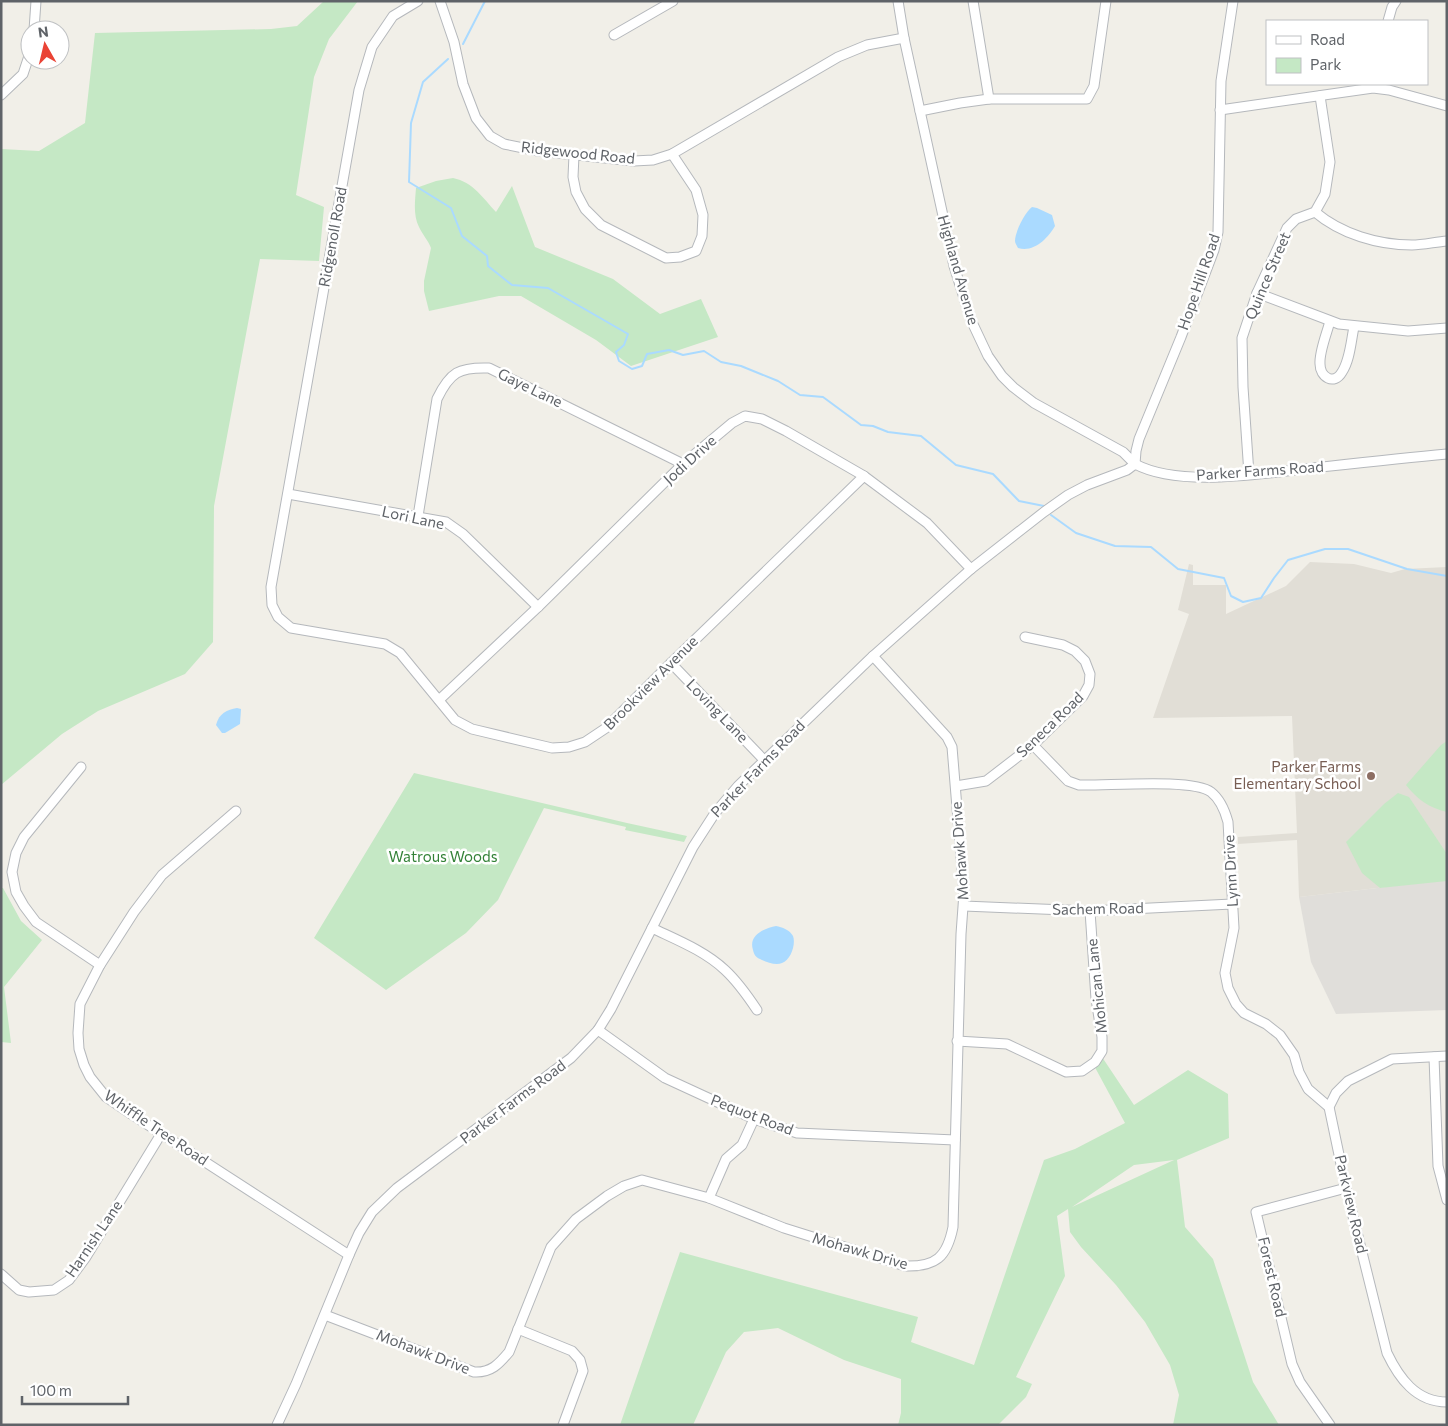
<svg xmlns="http://www.w3.org/2000/svg" width="1448" height="1426" font-family="Commissioner,sans-serif">
<rect width="100%" height="100%" fill="#f1efe8"/>
<polygon fill="#e0deda" points="1447,880 1447,1010 1336,1014 1311,962 1299,897"/>
<polygon fill="#e1ded6" points="1310,562 1354,564 1391,573 1405,569 1447,567 1447,880 1299,897 1297,840 1238,844 1238,837 1297,833 1292,716 1153,718 1189,614 1178,610 1189,564 1193,565 1193,585 1226,585 1226,614 1286,586"/>
<g fill="#c5e8c5" fill-rule="evenodd">
<polygon points="324,1 358,1 329,39 314,77 296,195 324,207 319,261 260,259 214,506 213,642 185,674 98,711 62,734 1,785 1,149 39,151 85,123 95,33 271,29 297,26"/>
<path d="M453,178C473,182 483,198 496,212L512,186L535,247L613,279L660,314L701,299L718,337L631,366L596,340L521,296H499L429,311L424,291V281L431,248C428,240 422,234 419,227C413,215 415,201 416,188L436,181Z"/>
<path d="M1447,741V812C1429,808 1417,799 1406,785L1441,745Z"/>
<polygon points="414,773 627,823 687,836 684,842 625,830 626,827 544,808 498,900 466,933 386,990 314,938"/>
<polygon points="1398,793 1409,797 1447,854 1447,881 1380,888 1362,873 1346,842 1384,804"/>
<polygon points="1,888 3,888 21,921 42,940 4,987 11,1043 1,1042"/>
<path d="M1098,1051L1134,1105L1188,1070L1228,1094L1229,1138L1177,1160L1185,1227L1213,1259L1253,1382L1279,1425H1173L1179,1395L1170,1365L1145,1322L1116,1285L1081,1247L1070,1232L1068,1209L1057,1216L1065,1276L1016,1377L1032,1384L1026,1397L998,1425H898L901,1413V1379L844,1360L778,1328L744,1332L726,1352L693,1425H620L680,1252L918,1317L911,1342L974,1365L1044,1160L1075,1149L1125,1123L1091,1060ZM1174,1160L1072,1207L1134,1165Z"/>
</g>
<g fill="#aadaff">
<path d="M1032,207L1037,208L1052,215L1055,226C1048,238 1034,253 1018,248C1017,246 1015,243 1015,241C1015,232 1025,212 1032,207Z"/>
<path d="M237,708L241,709L240,724L225,733H222L216,725C219,713 227,710 237,708Z"/>
<path d="M776,926C782,927 790,930 793,936C796,944 791,960 782,963C776,966 766,962 760,959C755,957 754,954 753,950C748,935 765,928 776,926Z"/>
</g>
<g fill="none" stroke-linecap="round" stroke-linejoin="round">
<g stroke="#aadaff" stroke-width="2">
<polyline points="463,44 485,1"/>
<polyline points="448,59 423,82 411,123 409,182 451,208 462,236 487,256 488,266 512,285 548,288 628,334 624,345 616,352 619,361 632,369 642,366 647,354 669,350 683,355 704,351 721,362 741,366 778,381 800,395 823,397 861,425 873,426 888,432 921,436 956,465 993,474 1019,501 1044,506"/>
<polyline points="1051,515 1076,533 1115,546 1151,547 1178,569 1224,578 1231,596 1243,602 1261,598 1274,578 1288,560 1325,549 1348,549 1407,569 1447,576"/>
</g>
<defs>
<g id="minor">
<polyline points="418,1 393,16 372,47 359,90 271,587 272,605 278,617 291,628 385,644 400,653 455,720 472,729 552,748 569,747 585,742 606,728 671,663 864,476"/>
<polyline points="440,1 454,42 463,84 476,118 490,136 504,144 538,151 634,161 653,160 672,154 838,57 867,45 904,38"/>
<polyline points="898,1 904,38 954,266 971,320 988,356 1002,376 1013,387 1034,403 1123,452 1135,464"/>
<polyline points="973,1 989,99 1087,99 1094,86 1106,1"/>
<polyline points="1388,21 1392,7 1396,1"/>
<polyline points="34,30 36,1"/>
<polyline points="614,35 673,1"/>
<polyline points="1,95 23,74 30,53"/>
<polyline points="1220,110 1373,88 1389,90 1447,106"/>
<polyline points="920,111 960,103 989,99"/>
<polyline points="574,155 573,177 576,192 585,209 601,225 666,258 680,257 696,251 702,236 703,215 696,190 672,154"/>
<path d="M1315,212C1341,234 1378,245 1412,245C1423,245 1435,242 1447,241"/>
<polyline points="1257,293 1339,324 1408,331 1447,328"/>
<path d="M1330,321C1327,333 1319,352 1320,364C1320,377 1334,386 1342,372C1350,360 1351,341 1354,327"/>
<polyline points="1135,464 1136,451 1139,439 1181,337 1214,250 1218,232 1221,81 1233,1"/>
<polyline points="1249,474 1243,387 1242,338 1257,293 1287,228 1296,219 1315,212 1325,194 1330,162 1320,96"/>
<polyline points="288,494 446,522 463,534 538,607"/>
<path d="M418,516L437,399C450,372 459,367 489,368L683,464"/>
<polyline points="671,663 764,760"/>
<polyline points="439,700 538,607 683,464 732,423 745,416 762,419 786,431 864,476 927,523 971,569"/>
<path d="M1033,745L1068,781L1079,785C1107,786 1193,778 1211,792C1220,799 1225,811 1228,822L1234,928L1225,973L1228,988L1236,1004L1244,1013L1266,1024L1280,1035L1294,1055L1299,1072L1308,1089L1329,1107"/>
<polyline points="81,767 24,837 16,853 12,872 16,892 24,906 36,922 100,965"/>
<polyline points="956,786 986,781 1033,745 1083,696 1089,685 1090,674 1085,661 1075,651 1063,645 1025,637"/>
<polyline points="236,811 162,875 134,912 100,965 80,1004 78,1033 79,1049 84,1065 90,1077 106,1097 131,1114 349,1255"/>
<polyline points="964,906 1090,911 1232,904"/>
<path d="M652,928C677,940 705,951 725,970C738,982 747,995 757,1010"/>
<polyline points="598,1030 665,1078 754,1119 797,1133 955,1140"/>
<polyline points="957,1041 1007,1044 1066,1072 1082,1071 1095,1062 1102,1051 1102,1037 1096,999 1090,911"/>
<path d="M1447,1056L1392,1059L1348,1081L1336,1093L1329,1107L1346,1188L1387,1353C1399,1378 1416,1402 1447,1402"/>
<polyline points="1434,1057 1438,1166 1447,1200"/>
<polyline points="709,1198 726,1159 742,1145 754,1119"/>
<polyline points="1,1274 19,1290 29,1292 54,1290 69,1280 86,1257 161,1134"/>
<path d="M325,1315L474,1372C491,1373 499,1364 509,1352L551,1247L576,1219L607,1196L624,1186L642,1180L709,1198L784,1228L905,1266C936,1267 947,1257 953,1227L961,934L964,893L952,747L947,737L873,656"/>
<polyline points="518,1329 572,1351 580,1360 583,1371 563,1425"/>
<path d="M277,1425L296,1384L349,1255L359,1233L372,1212L397,1188L571,1058L598,1030L611,1009L693,847L715,813L738,786L873,656L971,569L1044,512L1068,495L1087,485L1127,470L1135,464C1180,488 1263,473 1313,468C1358,463 1402,458 1447,454"/>
<polyline points="1330,1425 1300,1382 1292,1364 1256,1212 1346,1188"/>
</g>
</defs>
<use href="#minor" stroke="#b5b8bc" stroke-width="11"/>
<use href="#minor" stroke="#fff" stroke-width="9"/>
</g>
<circle fill="#8d6e63" stroke="#fff" stroke-width="2" cx="1371" cy="776" r="5"/>
<g text-anchor="middle" stroke-width="5" stroke-linejoin="round" paint-order="stroke">
<g font-size="15" fill="#5f6368" stroke="#fff">
<text transform="translate(578 153) rotate(6)" y="5">Ridgewood Road</text>
<text transform="translate(333 237) rotate(-80)" y="5">Ridgenoll Road</text>
<text transform="translate(958 270) rotate(74)" y="5">Highland Avenue</text>
<text transform="translate(1268 276) rotate(-67)" y="5">Quince Street</text>
<text transform="translate(1199 282) rotate(-71)" y="5">Hope Hill Road</text>
<text transform="translate(530 388) rotate(26)" y="5">Gaye Lane</text>
<text transform="translate(690 460) rotate(-42)" y="5">Jodi Drive</text>
<text transform="translate(1260 471) rotate(-4)" y="5">Parker Farms Road</text>
<text transform="translate(413 518) rotate(12)" y="5">Lori Lane</text>
<text transform="translate(651 683) rotate(-45)" y="5">Brookview Avenue</text>
<text transform="translate(717 711) rotate(46)" y="5">Loving Lane</text>
<text transform="translate(1050 725) rotate(-44)" y="5">Seneca Road</text>
<text transform="translate(758 769) rotate(-46)" y="5">Parker Farms Road</text>
<text transform="translate(960 851) rotate(-94)" y="5">Mohawk Drive</text>
<text transform="translate(1231 871) rotate(-93)" y="5">Lynn Drive</text>
<text transform="translate(1098 909) rotate(-1)" y="5">Sachem Road</text>
<text transform="translate(1097 986) rotate(-96)" y="5">Mohican Lane</text>
<text transform="translate(513 1102) rotate(-37)" y="5">Parker Farms Road</text>
<text transform="translate(752 1115) rotate(21)" y="5">Pequot Road</text>
<text transform="translate(156 1128) rotate(34)" y="5">Whiffle Tree Road</text>
<text transform="translate(1351 1204) rotate(77)" y="5">Parkview Road</text>
<text transform="translate(94 1239) rotate(-56)" y="5">Harnish Lane</text>
<text transform="translate(860 1251) rotate(16)" y="5">Mohawk Drive</text>
<text transform="translate(1272 1277) rotate(77)" y="5">Forest Road</text>
<text transform="translate(423 1352) rotate(21)" y="5">Mohawk Drive</text>
</g>
<g font-size="15" fill="#785e54" stroke="#fff" text-anchor="end">
<text x="1361" y="772">Parker Farms<tspan x="1361" dy="17">Elementary School</tspan></text>
</g>
<g font-size="15" fill="#348238" stroke="#fff">
<text x="443" y="862">Watrous Woods</text>
</g>
</g>
<rect width="1448" height="1426" fill="none" stroke="#5f6368" stroke-width="5"/>
<rect x="1266" y="20" width="162" height="65" fill="#ffffff" stroke="#bfc1c3"/>
<rect x="1276" y="36" width="25" height="8" fill="#ffffff" stroke="#bfc1c3"/>
<text x="1310" y="45" font-size="15" fill="#5f6368">Road</text>
<rect x="1276" y="58" width="25" height="15" fill="#c5e8c5" stroke="#bfc1c3"/>
<text x="1310" y="70" font-size="15" fill="#5f6368">Park</text>
<g transform="translate(45 45) rotate(352)"><circle r="24" fill="#ffffff" stroke="#bfc1c3"/>
<path d="M0-4L9 19L0 12L-9 19Z" fill="#ea4335"/>
<text y="-8" font-size="14" font-weight="bold" text-anchor="middle" fill="#5f6368">N</text>
</g>
<path d="M22 1396v8h106v-8" fill="none" stroke="#5f6368" stroke-width="2.5"/>
<text x="30" y="1396" font-size="15" fill="#5f6368" stroke="#ffffff" stroke-width="4" paint-order="stroke">100 m</text>
</svg>
